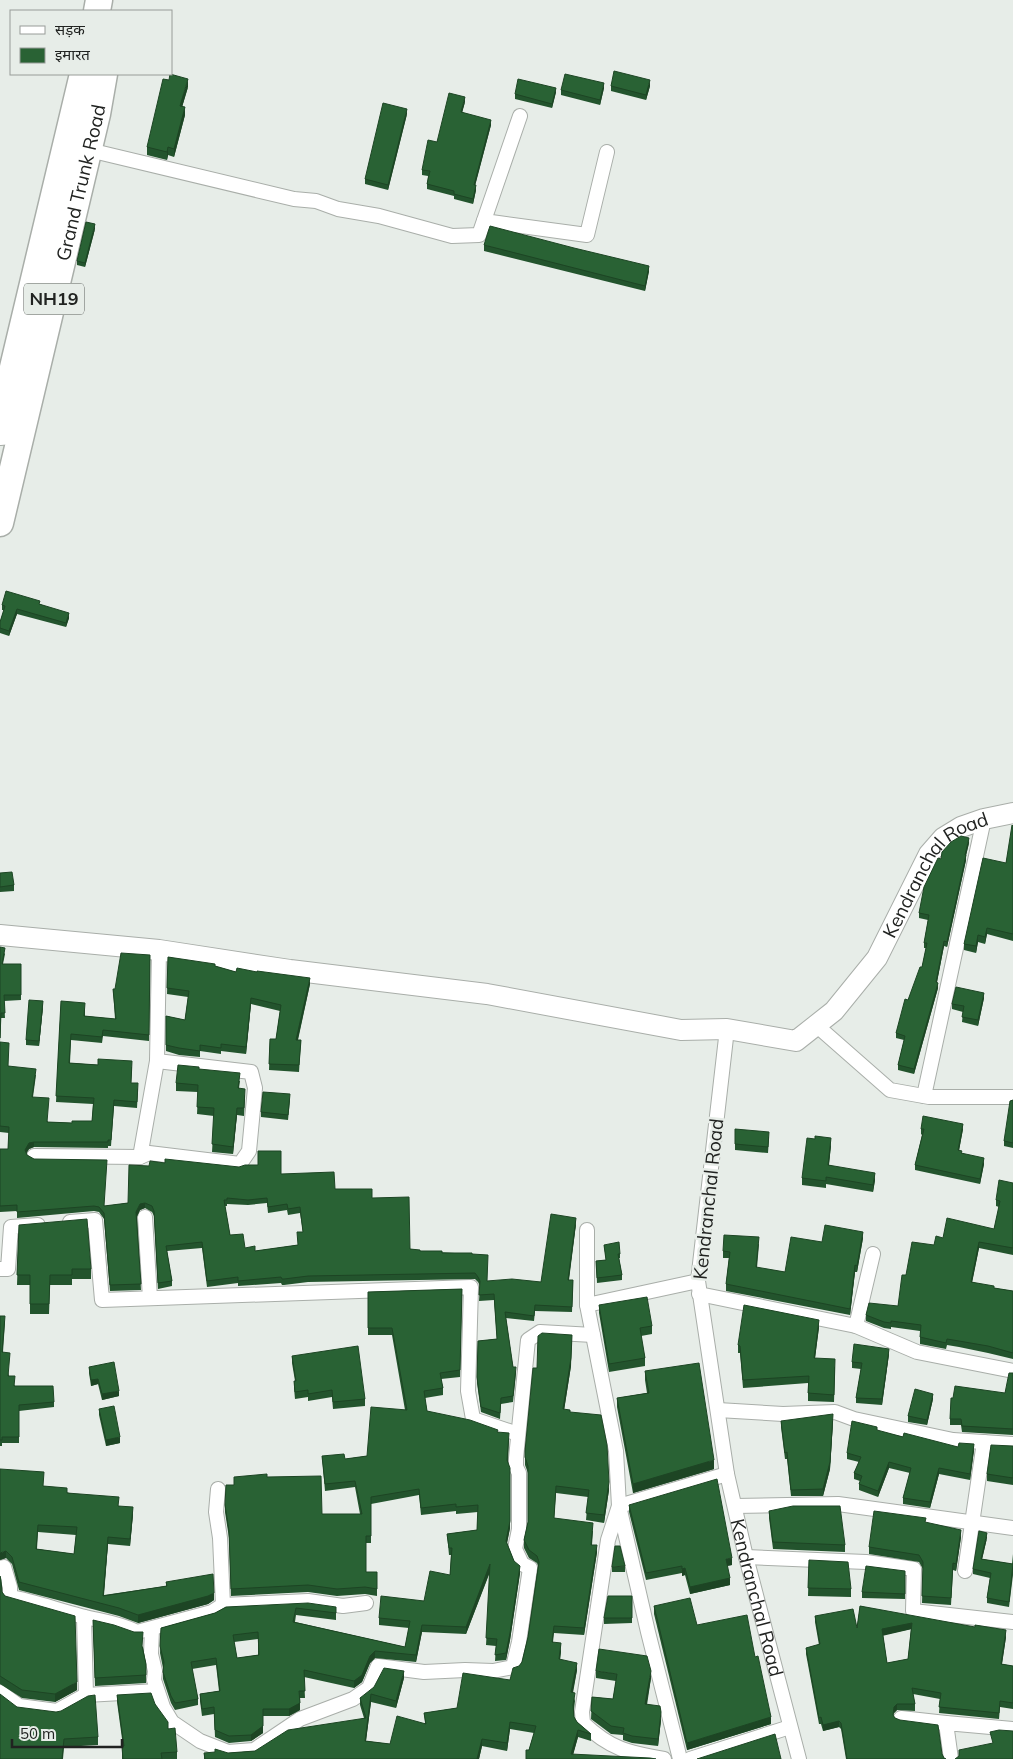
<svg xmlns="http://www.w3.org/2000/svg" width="1013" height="1759" font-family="Mulish,'Noto Sans Devanagari',sans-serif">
<rect width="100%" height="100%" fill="#e7ede8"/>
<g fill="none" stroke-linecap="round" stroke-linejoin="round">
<defs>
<g id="street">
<polyline points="89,150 294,199 316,201 338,209 379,216 452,236 479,235 520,116"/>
<polyline points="484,221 587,235 607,152"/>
<polyline points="816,1025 890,1090 929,1097 1013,1097"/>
<path id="s1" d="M727,1029L698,1281L727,1474L746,1557L799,1759"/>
<polyline points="924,1096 984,819"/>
<polyline points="34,1156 140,1157 149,1153 240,1164 249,1151 255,1088 251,1072 157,1061 159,950"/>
<polyline points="140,1157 157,1061"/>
<polyline points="145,1217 150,1298"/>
<polyline points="70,1222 95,1220 102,1300 471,1287 468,1391 473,1419 518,1434"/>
<polyline points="587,1230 587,1305 616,1451 619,1506 648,1632 680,1759"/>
<polyline points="0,1269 8,1269 11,1227 38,1225"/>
<polyline points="699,1294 856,1326 917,1352 1013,1371"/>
<polyline points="587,1305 698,1281"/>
<polyline points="856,1326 873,1254"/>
<polyline points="718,1410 783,1414 835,1412 854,1419 953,1440 1013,1444"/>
<polyline points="218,1489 216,1512 220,1538 223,1605"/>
<polyline points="735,1506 838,1504 1013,1528"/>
<polyline points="746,1557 866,1562 914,1569 913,1611 1013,1622"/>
<path d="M0,1568L4,1567L10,1587V1597C34,1601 57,1610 81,1616C100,1621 120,1623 137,1632L212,1612L223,1605L308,1601L343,1606L366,1603"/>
<polyline points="965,1571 984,1442"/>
<polyline points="84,1617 86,1695"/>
<polyline points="152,1629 151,1654 155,1671 154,1680 163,1707 172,1722 200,1741 228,1752 254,1750 300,1719 353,1699 369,1688 378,1666 424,1672 465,1670 493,1671 513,1667 519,1642 530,1568 522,1564 515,1549 519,1529 519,1473 516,1467 516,1458 528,1340 540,1332 593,1335"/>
<polyline points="0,1692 19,1706 57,1711 86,1695 157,1691"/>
<polyline points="901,1718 946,1723"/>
<path d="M664,1759C629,1753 610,1749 583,1723L582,1712L608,1540L619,1506L727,1474"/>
<polyline points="690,1759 790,1727"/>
<polyline points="951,1759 946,1723 1013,1729"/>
</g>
<g id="secondary">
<polyline points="0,435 22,433"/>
<path id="s2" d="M0,935L159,950L290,970L487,994L681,1030L727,1029L796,1041L834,1011L877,958L929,854L943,838L961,827L984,819L1013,813"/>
</g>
<g id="highway">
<polyline points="97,11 99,0"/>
<polyline points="0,422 83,74"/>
<path id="s3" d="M0,523L97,114L104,74"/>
</g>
</defs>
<use href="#street" stroke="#a9aea9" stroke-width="16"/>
<use href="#secondary" stroke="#a9aea9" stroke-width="22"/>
<use href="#highway" stroke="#a9aea9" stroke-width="29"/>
<use href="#street" stroke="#fff" stroke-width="14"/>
<use href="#secondary" stroke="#fff" stroke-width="20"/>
<use href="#highway" stroke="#fff" stroke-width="26"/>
</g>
<g fill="#23542d" fill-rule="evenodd">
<polygon points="611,86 650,86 646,100 611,91"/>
<polygon points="188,87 182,107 185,115 174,157 168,155 167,160 147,155 147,147"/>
<polygon points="604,88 600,105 561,95 561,90"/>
<polygon points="556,92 552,108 515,99 515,94"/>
<polygon points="465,102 462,112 491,125 475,185 476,190 473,204 454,199 454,196 427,189 427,184 428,176 422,175 422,170 437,142"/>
<polygon points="407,114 388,190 365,184 365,179"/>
<polygon points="95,229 85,267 77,265 77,261"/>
<polygon points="484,245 649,271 645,291 484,251"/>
<polygon points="40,604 69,618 66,627 17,614 9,636 0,633 0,622 4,610 2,610 2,605"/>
<polygon points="1013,826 1013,941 987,934 985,944 978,942 976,953 964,950 964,944 1006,863"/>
<polygon points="969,843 966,855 966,860 947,947 944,946 937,982 938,988 914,1074 898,1070 898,1065 904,1040 896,1038 896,1033 908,1000 922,967 926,948 924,948 924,943 928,920 919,918 919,913 941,859"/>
<polygon points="0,873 14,885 14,891 0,892"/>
<path d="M0,947L5,954L3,964L21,995V1000L4,1001L5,1018H1L0,1042L8,1066L36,1075L33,1097L48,1122L72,1123L92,1121L93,1104L56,1102L61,1001L85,1009V1016L115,1019L113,989H115L150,955L149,1041L103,1036L102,1043L71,1040L70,1063L132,1067L131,1083L138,1089L137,1108L114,1106L111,1146H108V1148L34,1147L29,1149L26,1154L27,1155L105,1206L128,1203L281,1174L335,1189L372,1198L410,1249L420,1251L472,1254L487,1281L541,1282L576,1224L569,1280H573L572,1312L535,1311L534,1321L506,1318L513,1367L516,1373L513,1402L501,1404L500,1419L481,1412L477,1383L478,1341L497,1339L494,1300L479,1301L480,1286L478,1282L475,1279L308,1282L284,1285H282L281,1283L238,1286V1283L207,1287L202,1248L167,1251L172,1281V1286L158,1289L154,1216L152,1212L145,1208L140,1210L137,1217L141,1290L110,1291L104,1219L99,1212L94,1211L17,1218V1211L0,1212V1149H8L9,1133L0,1132ZM267,1203L268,1213L287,1210L288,1215L300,1213L303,1232L298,1245L255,1251L245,1248L230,1235L225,1206H227V1204L248,1205Z"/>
<polygon points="168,957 215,966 236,972 310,984 298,1040 301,1040 299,1072 269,1070 270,1039 276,1039 280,1011 251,1004 246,1054 221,1051 221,1054 200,1051 200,1057 179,1055 166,1051 166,1016 185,1020 188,997 167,994"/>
<polygon points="984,998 978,1026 962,1022 963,1012 952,1009 952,1004"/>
<polygon points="43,1007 39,1046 26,1045 26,1040"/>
<polygon points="199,1069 240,1081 239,1088 245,1096 244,1116 237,1115 233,1154 212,1152 214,1116 197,1114 198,1092 176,1091 176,1083"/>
<polygon points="290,1100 288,1120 261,1117 261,1112"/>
<polygon points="1013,1100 1013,1148 1004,1146 1004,1141"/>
<polygon points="735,1129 769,1137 768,1153 735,1150"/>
<polygon points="921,1129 963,1129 959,1150 962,1153 984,1164 980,1184 915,1170 915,1165 922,1135 921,1134"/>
<polygon points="831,1145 829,1165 875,1180 873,1192 826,1184 826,1188 802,1185 802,1178"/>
<polygon points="1013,1183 1013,1255 979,1248 972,1282 994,1288 1013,1291 1013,1362 1013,1359 988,1353 959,1347 947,1345 946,1349 920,1344 920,1331 891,1327 891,1329 884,1328 866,1321 866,1315 898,1306 906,1275 934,1245 943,1238 994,1229 999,1207 996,1206 996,1200"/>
<polygon points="19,1225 91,1269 91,1279 72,1279 72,1285 50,1285 49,1314 30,1314 30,1285 17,1285"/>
<polygon points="863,1238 857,1272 855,1272 850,1315 726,1291 726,1284 729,1258 723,1258 723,1251 759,1244 757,1268 785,1272 822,1242"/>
<polygon points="604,1245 620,1254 620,1258 619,1258 622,1275 622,1280 597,1283 596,1261 606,1260"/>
<path d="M462,1289L460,1377L441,1379L443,1388V1395L425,1398L427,1411L498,1432L509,1440L508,1461L510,1528L507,1543L514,1561L520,1573L510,1640L506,1660L495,1661L496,1646L486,1645L490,1572L466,1634L422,1632L416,1662L375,1658L370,1663L362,1682L354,1688L304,1677L305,1698H300V1710L289,1716H263V1733L251,1741L229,1743L215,1737L214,1714L202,1716L200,1701V1694L219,1691L216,1665L192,1669L198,1699V1705L175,1710L171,1703L163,1679V1668L160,1653L161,1628L215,1613L226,1607H336V1620L296,1615L295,1622L405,1647L409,1628L379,1625V1618L424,1601L450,1575L451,1555H449L447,1534L477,1530L478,1512L456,1514V1511L421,1515L419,1495L371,1504V1543H366V1572H377V1596L365,1594L337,1596L308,1592L231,1596L229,1538L225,1512V1505L234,1485V1477H267L322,1514H360L355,1487L325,1491L322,1456L345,1459L367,1456L405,1410L392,1335H368V1292ZM258,1639V1655L237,1658L234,1642Z"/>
<polygon points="599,1305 652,1326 652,1334 641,1336 645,1358 645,1366 609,1372 599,1313"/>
<polygon points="0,1316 5,1322 3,1352 9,1376 15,1386 54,1402 54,1407 19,1411 19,1443 2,1443 2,1446 0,1446"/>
<polygon points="819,1327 815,1358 835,1367 834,1402 808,1401 808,1383 743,1388 740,1353 738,1353 738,1345"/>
<polygon points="889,1354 882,1405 856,1403 856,1398 861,1369 852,1368 852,1362"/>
<polygon points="292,1356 365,1399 365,1406 333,1409 332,1397 308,1401 308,1397 295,1399 294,1388 294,1381 295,1381 292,1363"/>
<polygon points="571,1366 564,1410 570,1412 609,1490 604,1523 586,1520 588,1497 556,1493 554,1518 593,1531 592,1545 597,1552 584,1635 554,1633 553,1642 561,1651 560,1660 577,1670 573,1693 575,1701 574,1709 574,1717 577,1722 591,1734 591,1741 578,1737 573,1754 526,1759 534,1733 510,1729 507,1751 482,1746 479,1759 204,1759 204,1753 228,1753 255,1751 364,1718 360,1705 360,1698 404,1678 396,1708 371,1702 366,1741 390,1744 425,1723 424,1713 457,1708 510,1680 522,1662 528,1637 538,1566 537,1563 529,1558 524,1548 524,1540 528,1522 528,1473 525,1465 525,1451 537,1368"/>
<polygon points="89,1367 119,1396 102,1400 98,1384 91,1386 89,1373"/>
<polygon points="645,1371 714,1469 633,1493 617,1407 617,1398 647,1393 645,1380"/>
<polygon points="1013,1373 1013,1435 962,1432 961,1425 950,1425 950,1419 953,1398 1005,1393"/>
<polygon points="933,1399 927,1425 908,1422 908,1416"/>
<polygon points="99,1409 120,1443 106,1446 99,1415"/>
<polygon points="781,1421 833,1421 830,1469 823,1496 791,1496 787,1459 785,1459 781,1427"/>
<polygon points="877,1431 903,1437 974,1450 970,1480 939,1474 930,1508 903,1504 903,1498 910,1473 889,1468 878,1497 859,1490 859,1484 860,1481 854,1479 854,1473 859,1462 847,1459 847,1453"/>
<polygon points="1013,1446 1013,1485 987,1481 987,1474"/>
<path d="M43,1486L119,1506L133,1514L130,1546L108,1544L104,1595L166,1586V1582L214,1600L208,1604L138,1623L119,1616L19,1590L12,1564L6,1558L0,1560ZM38,1532L76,1535L74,1554L37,1549Z"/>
<polygon points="629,1505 732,1565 727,1566 730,1585 690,1594 685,1575 682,1576 682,1573 646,1580 629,1512"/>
<polygon points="769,1511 845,1545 845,1552 773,1549 769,1518"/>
<polygon points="961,1537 956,1571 953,1570 951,1605 922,1603 923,1569 919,1562 869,1554 869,1547"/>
<polygon points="987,1538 982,1559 1012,1564 1013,1554 1013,1575 1009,1607 987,1603 987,1598 990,1578 973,1574 973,1569"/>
<polygon points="809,1560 851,1589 851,1597 808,1596"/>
<polygon points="625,1566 625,1572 612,1572 612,1567"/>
<polygon points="905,1571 905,1599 862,1598 862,1592"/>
<polygon points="0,1576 2,1592 77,1690 55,1702 22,1698 0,1684"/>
<polygon points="632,1596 632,1623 604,1624 604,1618"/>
<polygon points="654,1606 697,1625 755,1657 771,1724 687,1750 654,1614"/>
<path d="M860,1606L1006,1637L1002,1664L1013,1666V1709L1000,1707L999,1719L939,1713L940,1699L913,1694L915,1704V1711L897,1710L894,1713L893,1716L895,1718L942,1754L944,1758L946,1759H846L841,1729L839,1727L823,1731L821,1724H819L806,1654V1648L819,1645L815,1622V1616L857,1628ZM911,1629L908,1659L887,1663L883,1635Z"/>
<polygon points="93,1620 143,1647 146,1664 146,1683 95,1686"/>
<polygon points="596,1671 651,1678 647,1705 661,1720 658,1746 632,1743 623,1740 623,1735 611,1734 591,1719 592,1697 613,1699 616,1681 596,1678"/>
<polygon points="117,1695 155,1704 168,1729 177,1752 177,1759 122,1759 122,1747 123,1746 117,1702"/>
<polygon points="17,1707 98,1737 98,1745 64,1747 63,1759 0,1759"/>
</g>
<g fill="#1d4524">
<polygon points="188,79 188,87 180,114 180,106"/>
<polygon points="650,80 650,86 646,100 646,95"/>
<polygon points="604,83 604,88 600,105 600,100"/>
<polygon points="556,88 556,92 552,108 552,104"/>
<polygon points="465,97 465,102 461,117 461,112"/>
<polygon points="185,107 185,115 174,157 174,149"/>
<polygon points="407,109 407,114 388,190 388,185"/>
<polygon points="491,120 491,125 474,190 474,185"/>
<polygon points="168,147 168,155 167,160 167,152"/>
<polygon points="476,185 476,190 473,204 473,199"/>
<polygon points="95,224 95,229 85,267 85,263"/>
<polygon points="649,266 649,271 645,291 645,286"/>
<polygon points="17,609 17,614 9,636 9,631"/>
<polygon points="69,613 69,618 66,627 66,623"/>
<polygon points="969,838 969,843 965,860 965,855"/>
<polygon points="966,855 966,860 947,947 947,942"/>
<polygon points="987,928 987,934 985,944 985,937"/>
<polygon points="978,935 978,942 976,953 976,946"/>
<polygon points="944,941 944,946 936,987 936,982"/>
<polygon points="310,978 310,984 296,1047 296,1040"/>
<polygon points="938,983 938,988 914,1074 914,1069"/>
<polygon points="984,993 984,998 978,1026 978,1020"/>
<polygon points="251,998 251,1004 246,1054 246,1047"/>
<polygon points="43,1001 43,1007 39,1046 39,1041"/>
<polygon points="237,1108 237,1115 233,1154 233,1147"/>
<polygon points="963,1124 963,1129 958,1156 958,1150"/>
<polygon points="831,1138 831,1145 828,1172 828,1165"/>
<polygon points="34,1142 34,1147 29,1149 25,1155 25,1150 29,1143"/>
<polygon points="984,1158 984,1164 980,1184 980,1179"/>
<polygon points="875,1173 875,1180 873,1192 873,1185"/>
<polygon points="145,1203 145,1208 140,1210 136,1218 136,1212 140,1204"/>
<polygon points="576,1218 576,1224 568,1285 568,1280"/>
<polygon points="863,1232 863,1238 857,1272 857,1266"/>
<polygon points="979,1242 979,1248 971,1288 971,1282"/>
<polygon points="855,1265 855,1272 850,1315 850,1309"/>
<polygon points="819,1320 819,1327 814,1366 814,1358"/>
<polygon points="572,1335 571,1366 563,1417 563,1409"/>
<polygon points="889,1349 889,1354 882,1405 882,1399"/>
<polygon points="98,1379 98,1384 91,1386 91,1380"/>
<polygon points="119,1391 119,1396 102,1400 102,1394"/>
<polygon points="933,1394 933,1399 927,1425 927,1420"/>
<polygon points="833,1421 830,1469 823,1496 823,1489"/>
<polygon points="120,1437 120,1443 106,1446 106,1440"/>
<polygon points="974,1444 974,1450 970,1480 970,1474"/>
<polygon points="714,1460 714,1469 633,1493 633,1484"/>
<polygon points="889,1462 889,1468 878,1497 878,1491"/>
<polygon points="939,1468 939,1474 930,1508 930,1502"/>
<polygon points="609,1482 609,1490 604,1523 604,1515"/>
<polygon points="133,1507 133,1514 130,1546 130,1539"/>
<polygon points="510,1521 510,1528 506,1548 506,1541"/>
<polygon points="961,1530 961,1537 956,1571 956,1564"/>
<polygon points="987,1533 987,1538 981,1564 981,1559"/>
<polygon points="108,1537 108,1544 103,1603 103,1596"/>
<polygon points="597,1545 597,1552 584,1635 584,1628"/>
<polygon points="6,1551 6,1558 0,1560 0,1553"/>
<polygon points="732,1558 732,1565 726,1566 726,1559"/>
<polygon points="490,1564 490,1571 466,1634 466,1627"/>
<polygon points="520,1566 520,1573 510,1640 506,1660 506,1653"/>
<polygon points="685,1568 685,1575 682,1576 682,1569"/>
<polygon points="730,1578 730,1585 690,1594 690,1587"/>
<polygon points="214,1593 214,1600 208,1604 138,1623 138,1615"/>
<polygon points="912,1623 912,1629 882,1636 882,1629"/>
<polygon points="422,1625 422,1632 416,1662 416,1655"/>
<polygon points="1006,1630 1006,1637 1001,1670 1001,1664"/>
<polygon points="561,1643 561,1651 559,1667 559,1659"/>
<polygon points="375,1651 375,1658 370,1663 362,1682 354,1688 354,1681 370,1656"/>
<polygon points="577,1663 577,1670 571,1700 571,1692"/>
<polygon points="404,1671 404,1678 396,1708 396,1701"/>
<polygon points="651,1671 651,1678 645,1712 645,1704"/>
<polygon points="77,1682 77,1690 55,1702 55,1694"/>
<polygon points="371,1694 371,1702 365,1748 365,1741"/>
<polygon points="300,1703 300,1710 289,1716 289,1709"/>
<polygon points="897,1704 897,1710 894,1713 893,1721 894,1707"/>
<polygon points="661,1712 661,1720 658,1746 658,1739"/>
<polygon points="771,1717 771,1724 687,1750 687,1743"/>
<polygon points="839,1721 839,1727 823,1731 823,1725"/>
<polygon points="510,1722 510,1729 507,1751 507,1743"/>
<polygon points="263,1726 263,1733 251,1741 251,1735"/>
<polygon points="578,1730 578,1737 572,1759 571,1754"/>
<polygon points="482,1739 482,1746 479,1759 477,1759"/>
</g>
<g fill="#296234" stroke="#1d4524" fill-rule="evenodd">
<polygon points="614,71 650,80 646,95 611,86"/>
<polygon points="170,74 188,79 180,106 185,107 174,149 168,147 167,152 147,147 163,79 169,80"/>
<polygon points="565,74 604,83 600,100 561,90"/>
<polygon points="518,79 556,88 552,104 515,94"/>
<polygon points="449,93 465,97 461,112 491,120 474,185 476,185 473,199 454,194 454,191 427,184 430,171 422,170 428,140 437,142"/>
<polygon points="383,103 407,109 388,185 365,179"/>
<polygon points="86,222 95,224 85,263 77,261"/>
<polygon points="490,226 574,248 649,266 645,286 484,245"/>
<polygon points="6,591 40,601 39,604 69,613 66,623 17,609 9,631 0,628 0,622 5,606 2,605"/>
<polygon points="1012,825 1013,826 1013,934 987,928 985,937 978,935 976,946 964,944 983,858 1006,863"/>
<polygon points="961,836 969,838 965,855 966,855 947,942 944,941 936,982 938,983 914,1069 898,1065 905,1036 896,1033 905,999 908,1000 920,967 922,967 927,943 924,943 929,915 919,913 924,887 938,858 941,859 942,852 951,842"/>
<polygon points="12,872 14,885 0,887 0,873"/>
<polygon points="0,947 5,948 2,964 21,964 21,995 4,995 5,1013 1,1013 0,1038"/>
<path d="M121,953L150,955L149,1035L103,1030L102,1037L71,1034L69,1063L98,1065V1059L132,1061L131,1083H138L137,1102L114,1100L111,1140H108V1142H34L29,1143L25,1150L27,1155L34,1159L107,1160L104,1206L128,1203L129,1165L149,1166L150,1161L165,1163V1159L239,1167L245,1165H258V1151H281V1174L334,1172L335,1189H372V1198L409,1197L410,1249L420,1250V1251H442V1253H472V1254L488,1255L487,1281L512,1279L541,1282L551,1214L576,1218L568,1280H573L572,1307L535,1305L534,1316L505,1312L513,1367H516L513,1396L501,1398L500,1413L481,1407L477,1377L478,1341L497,1339L494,1294L479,1295L480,1281L478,1277L475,1273L308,1276L284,1279H282L281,1277L238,1281V1277L207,1281L202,1242L166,1246L172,1281L158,1283L154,1211L152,1206L145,1203L140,1204L136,1212L141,1284L110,1285L104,1213L99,1207L94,1206L17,1212V1205L0,1206V1149H8L9,1127L0,1126V1042L9,1043L8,1066L36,1069L32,1097L49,1098L47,1122L72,1123V1121H92L94,1098L56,1096L61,1001L85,1003L84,1016L116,1019L113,989H115ZM227,1198L248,1200L267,1198L268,1207L287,1204L288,1209L300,1207L303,1232H297L298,1245L255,1251V1246L245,1248L243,1234L230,1235L224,1200H227Z"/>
<polygon points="168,957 215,964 215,966 236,972 237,968 257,972 257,971 310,978 296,1040 301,1040 299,1065 269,1064 270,1039 276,1039 281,1005 251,998 246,1047 221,1044 221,1048 200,1045 200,1051 179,1048 166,1045 166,1016 185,1020 189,991 167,988"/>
<polygon points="956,987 984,993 978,1020 962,1017 964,1006 952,1004"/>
<polygon points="29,1000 43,1001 39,1041 26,1040"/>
<polygon points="178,1065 199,1067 199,1069 240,1073 238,1088 245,1089 244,1108 237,1108 233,1147 212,1144 214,1108 197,1107 198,1085 176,1083"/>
<polygon points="263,1092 290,1094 288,1115 261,1112"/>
<polygon points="1013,1100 1013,1143 1004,1141 1010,1101"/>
<polygon points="923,1116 963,1124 958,1150 962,1151 961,1153 984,1158 980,1179 915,1165 924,1129 921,1129"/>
<polygon points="735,1129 769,1132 768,1147 735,1144"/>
<polygon points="815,1136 831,1138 828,1165 875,1173 873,1185 826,1177 826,1181 802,1178 807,1138 815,1139"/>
<polygon points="999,1180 1013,1183 1013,1248 979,1242 971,1282 994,1286 994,1288 1013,1291 1013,1353 988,1346 959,1341 947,1339 946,1343 920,1337 921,1325 891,1321 891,1323 884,1322 866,1315 869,1303 898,1306 902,1275 906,1275 912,1242 934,1245 936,1236 943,1238 947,1218 994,1229 1000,1201 996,1200"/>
<polygon points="87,1219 91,1269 72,1269 72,1275 50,1275 49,1304 30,1304 30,1275 17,1275 19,1225"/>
<polygon points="825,1225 863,1232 857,1266 855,1265 850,1309 726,1284 730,1252 723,1251 724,1235 759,1237 756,1267 785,1272 791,1237 822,1242"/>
<polygon points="619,1242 620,1254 618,1254 622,1275 597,1278 596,1261 606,1260 604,1245"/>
<path d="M462,1289L460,1370L440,1373L443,1388L424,1391L427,1411L470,1420L498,1430L497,1432L509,1433L507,1460L510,1468V1521L506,1541L514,1561L520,1566L510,1633L506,1653L495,1655L497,1639L486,1638L490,1564L466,1627L422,1625L416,1655L375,1651L370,1656L362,1675L354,1681L304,1670L305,1691H299L300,1703L289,1709H263V1726L251,1735L229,1736L215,1730L214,1707L202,1709L200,1694L220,1691L216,1658L191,1662L198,1699L175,1703L171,1696L163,1672L164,1662L160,1646L161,1628L215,1613L226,1607L308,1603L336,1607V1613L296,1608L293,1622L405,1647L410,1621L379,1618L381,1596L424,1601L430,1571L450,1575L452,1548H449L447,1534L477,1530L478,1505L456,1507V1504L421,1508L419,1489L371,1497V1536H366V1572H377V1589L365,1587L337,1589L308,1585L231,1589L229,1531L225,1505L226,1485H234V1477L267,1474V1477L321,1476L322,1514H362L355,1481L325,1484L322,1456L344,1454L345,1459L367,1456L371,1407L407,1410L392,1328H368V1292ZM258,1632L259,1655L237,1658L233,1635Z"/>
<polygon points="647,1297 652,1326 640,1328 645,1358 609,1364 599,1305"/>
<polygon points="744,1305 819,1320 814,1358 835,1359 834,1395 808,1393 809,1376 743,1380 740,1346 738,1345"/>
<polygon points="0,1316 5,1316 2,1352 10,1353 8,1376 15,1376 14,1386 53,1386 54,1402 19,1405 19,1437 2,1437 2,1440 0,1440"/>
<polygon points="542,1333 572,1335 571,1358 563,1409 570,1410 570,1412 601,1415 607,1445 609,1482 604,1515 586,1513 589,1490 556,1486 554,1518 593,1523 591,1545 597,1545 584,1628 554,1626 552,1642 561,1643 559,1659 577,1663 571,1692 575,1693 573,1705 574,1717 577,1722 591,1734 578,1730 571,1754 650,1758 656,1759 526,1759 526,1750 529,1750 536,1726 510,1722 507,1743 482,1739 477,1759 205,1759 204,1753 215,1752 215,1749 228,1753 255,1751 288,1730 366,1718 360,1698 374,1687 384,1668 404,1671 396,1701 371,1694 365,1741 390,1744 397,1716 426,1724 424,1713 457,1708 463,1673 510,1680 513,1668 519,1666 522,1662 528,1637 539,1562 537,1556 529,1550 524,1540 528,1522 528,1466 525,1457 525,1451 533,1368 537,1368 538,1336"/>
<polygon points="854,1344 889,1349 882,1399 856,1398 862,1363 852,1362"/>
<polygon points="358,1346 365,1399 333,1402 332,1390 308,1394 308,1390 295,1392 294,1381 296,1381 292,1356"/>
<polygon points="114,1362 119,1391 102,1394 98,1379 91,1380 89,1367"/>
<polygon points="699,1363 714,1460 633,1484 617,1398 649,1393 645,1371"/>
<polygon points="1009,1373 1013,1373 1013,1429 962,1426 961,1419 950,1419 951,1398 953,1398 955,1386 1005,1393"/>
<polygon points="915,1389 933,1394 927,1420 908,1416"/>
<polygon points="114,1406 120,1437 106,1440 99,1409"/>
<polygon points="833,1414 830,1462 823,1489 791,1490 787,1452 785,1453 781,1421"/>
<polygon points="852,1421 877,1427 877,1430 903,1437 904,1433 958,1447 959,1443 974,1444 970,1474 939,1468 930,1502 903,1498 911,1468 889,1462 878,1491 859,1484 862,1476 854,1473 861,1457 847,1453"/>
<polygon points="991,1445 1013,1446 1013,1478 987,1474"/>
<path d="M0,1469L44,1472L43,1486L67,1488V1493L119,1497L118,1506L133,1507L130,1539L108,1537L103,1596L167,1586L166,1582L213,1574L214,1593L208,1596L138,1615L119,1608L19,1582L12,1557L6,1551L0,1553ZM38,1525L77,1527L74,1554L36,1549Z"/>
<polygon points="717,1479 732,1558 726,1559 730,1578 690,1587 685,1568 682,1569 682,1566 646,1573 629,1505"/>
<polygon points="793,1506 840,1506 845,1545 773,1542 769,1511"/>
<polygon points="874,1511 926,1518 925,1522 961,1530 956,1564 953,1563 951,1598 922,1596 923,1562 919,1555 869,1547"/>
<polygon points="979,1531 987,1533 981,1559 1013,1564 1009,1602 987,1598 991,1573 973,1569"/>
<polygon points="615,1546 620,1546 625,1566 612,1567"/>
<polygon points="809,1560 848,1562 851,1589 808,1588"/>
<polygon points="866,1566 905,1571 905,1594 862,1592"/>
<polygon points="0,1576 1,1580 2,1592 5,1596 75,1616 77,1682 55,1694 22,1690 0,1676"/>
<polygon points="608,1596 632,1596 632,1618 604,1618"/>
<polygon points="690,1598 697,1625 747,1615 755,1657 758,1656 771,1717 687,1743 654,1606"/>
<path d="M860,1606L975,1627V1625L1006,1630L1001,1664L1013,1666V1703L1000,1701L999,1713L939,1707L941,1693L912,1688L915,1704H897L894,1707L893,1715L895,1718L900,1720L938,1725L942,1754L944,1758L946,1759H847L841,1723L839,1721L823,1725L821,1717L819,1718L806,1648L820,1644L815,1616L853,1609L857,1628ZM912,1623L908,1659L887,1663L882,1629Z"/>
<polygon points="93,1620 114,1625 134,1632 143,1632 142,1646 146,1664 146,1675 95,1678"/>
<polygon points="599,1649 647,1656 651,1671 645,1704 660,1706 661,1712 658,1739 632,1736 623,1733 624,1728 611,1726 591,1711 592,1697 613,1699 617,1674 596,1671"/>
<polygon points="151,1693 155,1704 168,1722 168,1729 175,1728 177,1752 161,1753 162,1759 123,1759 122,1747 124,1746 117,1695"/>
<polygon points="0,1694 17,1707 56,1712 61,1711 88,1696 95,1695 98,1737 64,1739 62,1759 0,1759"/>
<polygon points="999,1730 1013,1731 1013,1759 955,1759 959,1756 959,1750 993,1743 990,1732"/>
<polygon points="775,1734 781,1759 697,1759"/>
</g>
<g text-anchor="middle" stroke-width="5" stroke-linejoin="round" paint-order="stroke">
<rect fill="#e7ede8" stroke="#5c605d" stroke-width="1" x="24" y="283.5" width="60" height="31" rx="4"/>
<g font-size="18" font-weight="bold" fill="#212321">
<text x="54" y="305">NH19</text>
</g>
<g font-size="19" fill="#212321" stroke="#e7ede8">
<text dy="7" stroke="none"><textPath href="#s3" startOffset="350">Grand Trunk Road</textPath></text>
<text dy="7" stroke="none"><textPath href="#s2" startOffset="1026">Kendranchal Road</textPath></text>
<text transform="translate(708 1199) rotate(-84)" y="7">Kendranchal Road</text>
<text dy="7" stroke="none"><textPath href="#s1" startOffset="576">Kendranchal Road</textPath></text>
</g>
</g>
<rect x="10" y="10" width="162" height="65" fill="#e7ede8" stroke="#989c98"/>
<rect x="20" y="26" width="25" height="8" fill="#ffffff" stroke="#989c98"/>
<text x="55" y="35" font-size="15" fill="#212321">सड़क</text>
<rect x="20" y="48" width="25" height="15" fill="#296234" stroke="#989c98"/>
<text x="55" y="60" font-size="15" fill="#212321">इमारत</text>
<path d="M12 1739v8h110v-8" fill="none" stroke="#212321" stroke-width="2.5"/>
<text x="20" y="1739" font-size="15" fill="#212321" stroke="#e7ede8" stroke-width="4" paint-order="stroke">50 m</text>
</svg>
